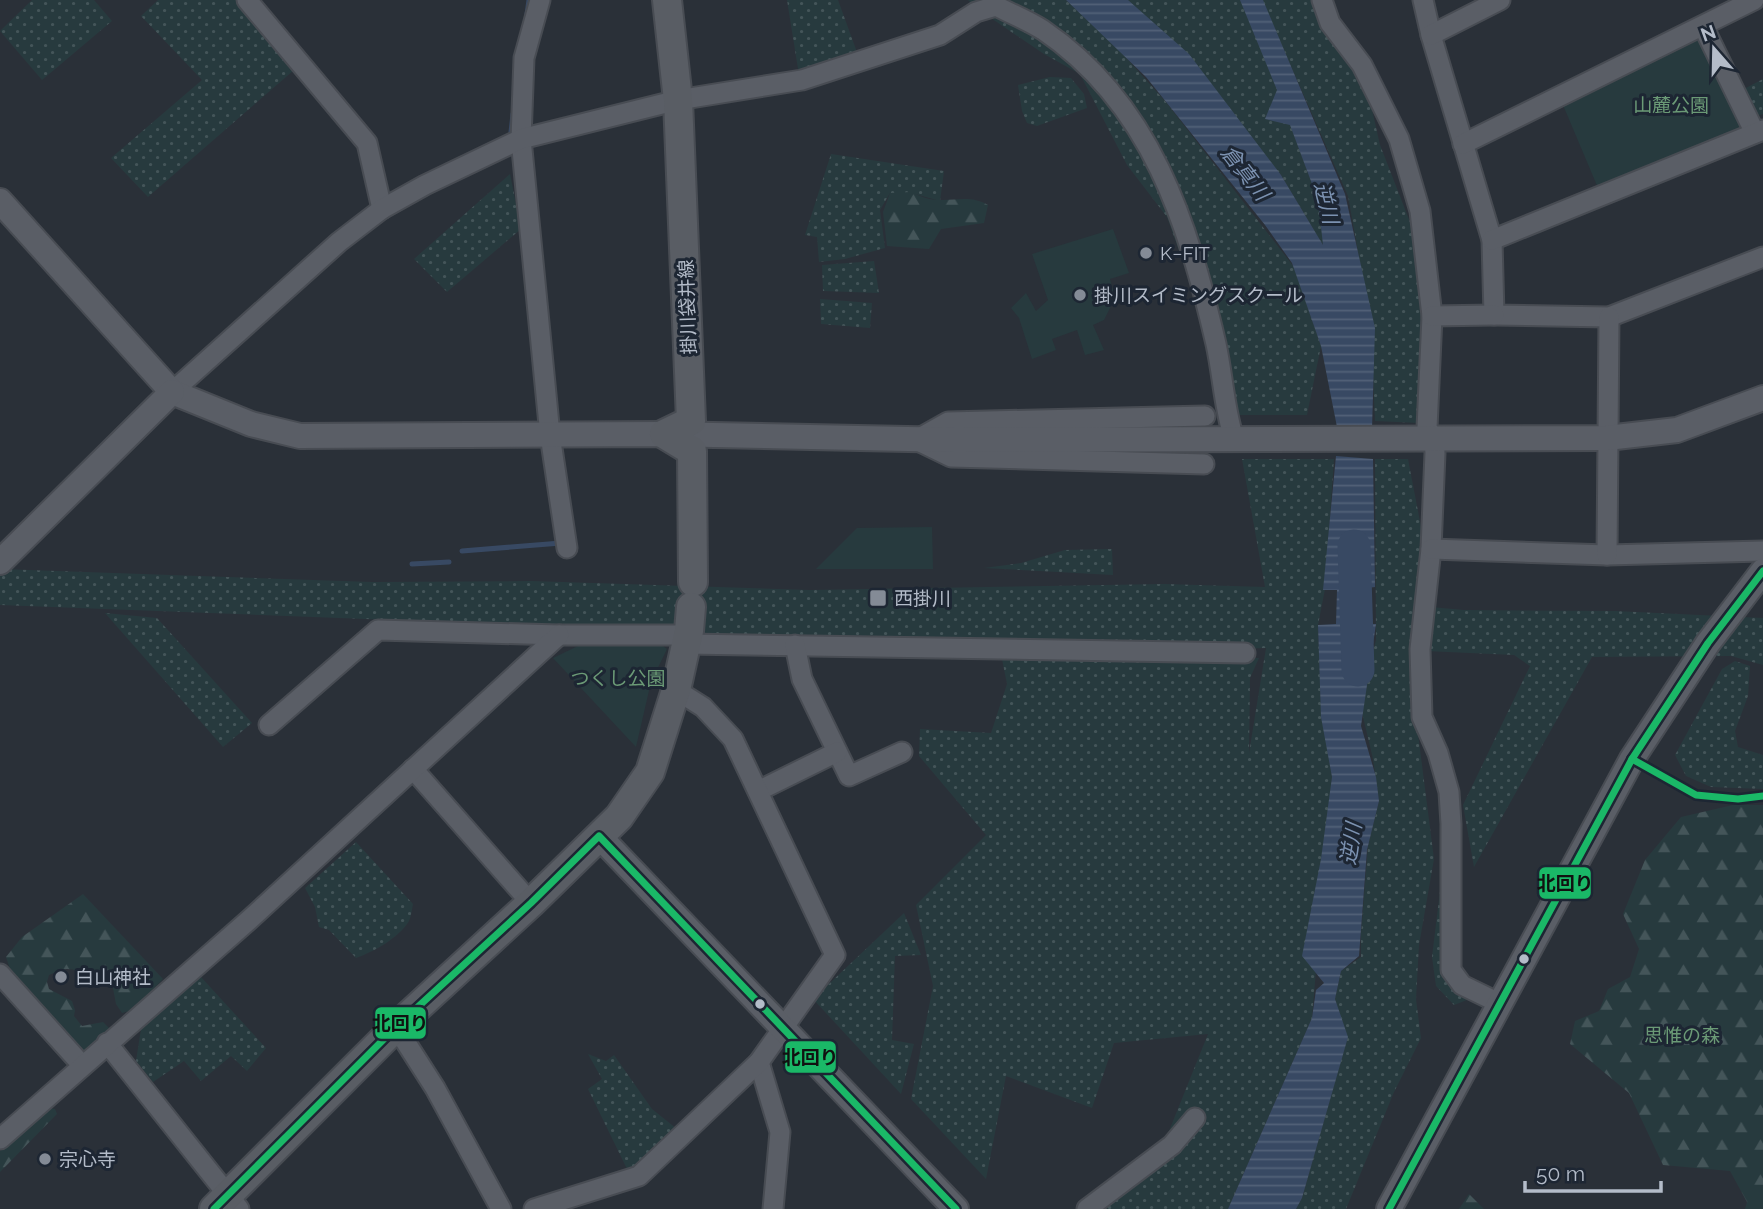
<svg xmlns="http://www.w3.org/2000/svg" width="1763" height="1209" font-family="Raleway,'Noto Sans JP',sans-serif">
<defs>
<pattern id="grass-dots" width="8" height="8" patternUnits="userSpaceOnUse" patternTransform="scale(1.75)"><rect width="8" height="8" fill="#273a3e"/><path d="M2 2h.1M6 6h.1" fill="none" stroke="#445559" stroke-width="1.8" stroke-linecap="round"/></pattern>
<pattern id="forest-firs" width="22" height="20" patternUnits="userSpaceOnUse" patternTransform="scale(1.75)"><rect width="22" height="20" fill="#273a3e"/><path d="M5 1l3.5 6h-7zM16 11l3.5 6h-7z" fill="#445559"/></pattern>
<pattern id="water-rules" width="6" height="5" patternUnits="userSpaceOnUse" patternTransform="scale(1.75)"><rect width="6" height="5" fill="#384963"/><path d="M0 2.5h6" fill="none" stroke="#526178"/></pattern>
</defs>
<rect width="100%" height="100%" fill="#2a3038"/>
<g fill="url(#grass-dots)">
<polygon points="32,0 94,0 112,21 42,80 0,31"/>
<polygon points="158,0 237,0 294,70 148,197 111,158 202,80 141,16"/>
<polygon points="787,0 838,0 858,55 799,75"/>
<polygon points="968,0 1066,0 1121,52 1165,101 1294,267 1321,346 1307,415 1222,415 1202,316 1167,217 1127,165 1080,74 1044,54 982,12"/>
<polygon points="1115,0 1245,0 1318,200 1324,247 1281,175"/>
<polygon points="1262,0 1321,0 1362,65 1380,145 1410,222 1425,310 1419,423 1375,421 1371,323 1348,196"/>
<polygon points="1050,77 1071,78 1084,94 1087,108 1037,126 1027,123 1022,111 1018,85"/>
<polygon points="1763,79 1763,114 1757,116 1744,89"/>
<polygon points="831,154 944,171 940,201 915,194 890,193 880,210 885,248 845,259 819,262 817,237 805,235"/>
<polygon points="510,174 521,229 447,292 414,259"/>
<polygon points="874,261 879,293 823,291 822,265"/>
<polygon points="820,299 872,303 870,328 821,324"/>
<polygon points="1242,459 1334,459 1325,589 1318,625 1321,704 1332,777 1312,1018 1228,1209 1080,1209 1167,1136 1208,1034 1114,1043 1092,1108 1006,1076 986,1179 911,1099 933,986 916,905 986,835 919,756 920,729 991,733 1007,684 1002,659 1259,658 1250,678 1249,753 1266,648 1194,650 708,638 703,632 0,605 0,569 372,582 531,581 810,590 1164,584 1265,587"/>
<polygon points="1375,459 1408,459 1422,532 1419,606 1464,610 1615,611 1763,618 1763,665 1731,656 1592,657 1474,867 1463,805 1530,666 1514,655 1426,651 1417,726 1434,859 1419,945 1416,999 1421,1038 1394,1092 1346,1209 1296,1209 1302,1198 1347,1039 1335,999 1341,971 1361,957 1361,934 1368,846 1379,801 1373,759 1360,704 1376,640"/>
<polygon points="1112,549 1113,575 984,568 1021,563 1065,550"/>
<polygon points="105,613 157,618 252,723 223,747"/>
<polygon points="1735,661 1750,666 1748,696 1735,731 1738,747 1763,755 1763,789 1711,787 1686,776 1675,755 1722,669"/>
<path d="M356,842L413,904C412,909 411,917 409,921C399,938 373,952 356,958L329,930L319,927L315,907L305,888Z"/>
<polygon points="1445,850 1444,946 1472,998 1454,1005 1436,986 1432,957"/>
<polygon points="904,913 921,955 895,956 892,1040 914,1044 901,1094 813,999"/>
<polygon points="201,977 266,1048 247,1071 231,1056 201,1081 184,1061 153,1082 136,1061 141,1029"/>
<polygon points="588,1054 606,1061 614,1055 652,1109 677,1129 628,1171 588,1089 602,1079"/>
</g>
<g fill="url(#forest-firs)">
<path d="M911,192C920,196 928,200 938,200C957,201 970,195 988,205L984,223L941,229L929,249L887,246L883,212L890,193Z"/>
<polygon points="1733,805 1763,805 1763,1209 1745,1209 1747,1202 1730,1171 1663,1165 1629,1093 1570,1044 1575,1021 1599,1011 1608,989 1630,977 1639,949 1623,914 1645,860 1681,817"/>
<path d="M83,894L163,979L133,1010L122,1013L116,1004L112,983C96,981 82,969 67,969C61,969 54,973 49,975L47,982L49,989L72,1001L75,1010L74,1016L82,1026L103,1022L111,1030L87,1055L14,981L6,957L22,937Z"/>
<polygon points="48,1108 55,1109 57,1114 0,1172 0,1151"/>
<polygon points="1469,1194 1484,1209 1459,1209"/>
</g>
<g fill="#273a3e">
<polygon points="1693,39 1702,42 1741,123 1737,132 1598,188 1563,105"/>
<polygon points="1113,229 1129,273 1110,279 1115,298 1104,320 1093,325 1104,350 1085,355 1077,330 1052,339 1056,350 1032,359 1019,318 1011,308 1026,293 1036,311 1048,300 1032,254"/>
<polygon points="932,527 933,569 816,569 857,528"/>
<polygon points="660,644 667,649 651,682 636,747 553,658 580,645"/>
</g>
<g fill="url(#water-rules)">
<polygon points="1066,0 1128,0 1189,54 1281,175 1323,245 1318,200 1290,125 1265,119 1277,90 1240,0 1263,0 1345,194 1375,328 1372,429 1337,427 1321,346 1292,263 1265,225 1146,77"/>
<polygon points="1336,456 1373,459 1375,587 1352,590 1349,624 1376,624 1361,726 1376,777 1379,801 1367,850 1359,956 1341,971 1335,999 1348,1037 1302,1198 1296,1209 1228,1209 1312,1018 1316,990 1324,983 1302,956 1321,859 1332,777 1321,717 1318,625 1336,624 1337,590 1323,590"/>
</g>
<g fill="none" stroke-linecap="round" stroke-linejoin="round">
<g stroke="#384963" stroke-width="5">
<polyline points="527,14 529,0"/>
<polyline points="511,132 513,114"/>
<polyline points="462,551 561,543"/>
<polyline points="412,564 449,562"/>
</g>
<polyline stroke="#384963" stroke-width="33" points="1354,546 1358,670"/>
<defs>
<g id="minor">
<polyline points="247,0 367,143 382,209"/>
<polyline points="540,0 524,58 521,139 550,435 567,548"/>
<polyline points="1322,0 1330,23 1362,65 1399,139 1420,211 1432,316 1427,428 1434,439 1435,453 1431,549 1420,649 1422,717 1438,753 1449,792 1451,824 1451,970 1462,985 1501,1004"/>
<polyline points="1423,0 1431,35 1492,240 1494,315 1609,317 1763,257"/>
<polyline points="1703,26 1755,133"/>
<polyline points="1431,35 1500,0"/>
<polyline points="1463,144 1754,0"/>
<polyline points="1492,240 1763,130"/>
<polyline points="1432,316 1494,315"/>
<path d="M172,392L339,242L382,209L425,185L521,139L678,100L802,80L940,35L976,12L996,6C1012,14 1029,21 1043,30C1152,104 1188,224 1216,344C1223,376 1224,408 1234,439"/>
<polyline points="1204,464 951,457 916,440 948,422 1205,416"/>
<polyline points="1431,549 1607,555 1763,551"/>
<polyline points="1607,555 1609,317"/>
<polyline points="686,644 1245,653"/>
<polyline points="795,645 802,679 849,776 902,752"/>
<polyline points="269,725 378,630 559,635 687,635"/>
<polyline points="413,769 531,903"/>
<polyline points="758,791 837,752"/>
<polyline points="0,974 82,1065"/>
<polyline points="396,1027 435,1088 501,1209"/>
<polyline points="107,1043 239,1209"/>
<polyline points="759,1062 780,1132 773,1209"/>
<polyline points="0,1139 249,920 559,635"/>
<polyline points="534,1209 639,1176 759,1062 835,955 733,739 703,707 676,690"/>
<polyline points="1087,1209 1172,1145 1195,1118"/>
</g>
<g id="tertiary">
<polyline points="0,201 172,392 251,424 300,436 664,434 956,440 1607,438 1677,430 1763,398"/>
<polyline points="0,562 172,392"/>
<polyline points="599,836 956,1209"/>
<polyline points="1389,1209 1632,759 1708,643 1763,571"/>
</g>
<g id="secondary">
<polyline points="667,0 678,100 691,421 664,434 692,451 693,582"/>
<polyline points="214,1209 396,1027 531,903 619,817 650,772 676,690 689,631 691,607"/>
</g>
</defs>
<use href="#minor" stroke="#484c53" stroke-width="23"/>
<use href="#tertiary" stroke="#484c53" stroke-width="28"/>
<use href="#secondary" stroke="#484c53" stroke-width="32"/>
<use href="#minor" stroke="#5a5e66" stroke-width="19"/>
<use href="#tertiary" stroke="#5a5e66" stroke-width="24"/>
<use href="#secondary" stroke="#595d64" stroke-width="28"/>
<defs>
<g id="bus-1">
<polyline points="1632,759 1696,795 1738,799 1763,796"/>
<polyline points="214,1209 396,1027 531,903 599,836 956,1209"/>
<polyline points="1389,1209 1632,759 1708,643 1763,571"/>
</g>
</defs>
<use href="#bus-1" stroke="#1d2633" stroke-width="12"/>
<use href="#bus-1" stroke="#1ab867" stroke-width="7"/>
</g>
<g fill="#848b96" stroke="#1d2633" stroke-width="2.5">
<circle cx="1146" cy="253" r="7"/>
<circle cx="1080" cy="295" r="7"/>
<rect x="869" y="589" width="18" height="18" rx="3.5"/>
<circle cx="61" cy="977" r="7"/>
<circle cx="45" cy="1159" r="7"/>
</g>
<g fill="#b4bcc9" stroke="#1d2633" stroke-width="2.5">
<circle cx="1524" cy="959" r="6"/>
<circle cx="760" cy="1004" r="6"/>
</g>
<g text-anchor="middle" stroke-width="6" stroke-linejoin="round" paint-order="stroke">
<g font-size="19" fill="#6b9a76" stroke="#1d2633">
<text x="1671" y="112">山麓公園</text>
<text x="618" y="685">つくし公園</text>
<text x="1682" y="1042">思惟の森</text>
</g>
<g font-size="19" fill="#b4bcc9" stroke="#1d2633" text-anchor="start">
<text x="1160" y="260">K−FIT</text>
<text x="1094" y="302">掛川スイミングスクール</text>
<text x="894" y="605">西掛川</text>
<text x="75" y="984">白山神社</text>
<text x="59" y="1166">宗心寺</text>
</g>
<g font-size="19" fill="#b4bcc9" stroke="#1d2633">
<text transform="translate(687 307) rotate(-92)" y="7">掛川袋井線</text>
</g>
<g font-size="21" font-style="italic" fill="#7c92b1" stroke="#1d2633">
<text transform="translate(1245 173) rotate(52)" y="7">倉真川</text>
<text transform="translate(1326 203) rotate(76)" y="7">逆川</text>
<text transform="translate(1351 844) rotate(-81)" y="7">逆川</text>
</g>
</g>
<g stroke="#1d2633" stroke-width="2.5">
<rect x="1538" y="866" width="54" height="34" rx="7" fill="#1ab867"/>
<rect x="374" y="1006" width="53" height="34" rx="7" fill="#1ab867"/>
<rect x="784" y="1040" width="53" height="34" rx="7" fill="#1ab867"/>
</g>
<g font-size="19" text-anchor="middle" font-weight="bold" fill="#111">
<text x="1565" y="890">北回り</text>
<text x="400" y="1030">北回り</text>
<text x="810" y="1064">北回り</text>
</g>
<g transform="translate(1714 49) rotate(340)" stroke="#1d2633" stroke-width="5" paint-order="stroke">
<path d="M0-5L12 26L0 18L-12 26Z" fill="#b4bcc9"/>
<text y="-10" font-size="19" font-weight="bold" text-anchor="middle" fill="#b4bcc9">N</text>
</g>
<path d="M1525 1181v10h136v-10" fill="none" stroke="#b4bcc9" stroke-width="3.5"/>
<text x="1536" y="1181" font-size="21" fill="#b4bcc9" stroke="#1d2633" stroke-width="5" paint-order="stroke">50 m</text>
</svg>
